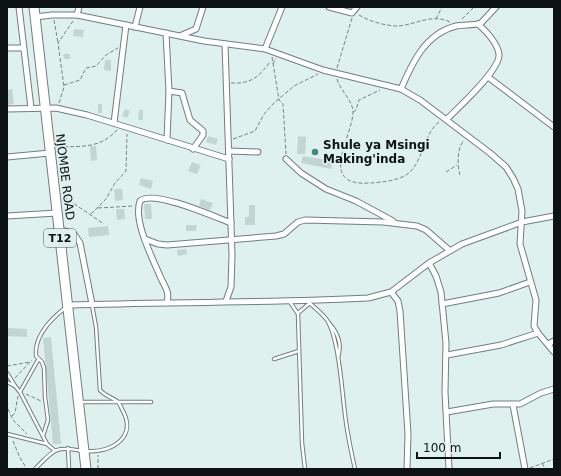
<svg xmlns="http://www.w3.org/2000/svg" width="561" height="476" font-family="'DejaVu Sans',sans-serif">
<rect width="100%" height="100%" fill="#dff1ee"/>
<g fill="#c3d5d3">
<polygon points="74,29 84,30 83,37 73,36"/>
<polygon points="63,54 70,54 70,59 64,59"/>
<polygon points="105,60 111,60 111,71 104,70"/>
<polygon points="12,89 14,104 7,105 7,90"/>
<rect x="98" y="104" width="4" height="9"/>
<polygon points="125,109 130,111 127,118 122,116"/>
<polygon points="139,110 143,110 143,120 138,120"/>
<polygon points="208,136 218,139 216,145 206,142"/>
<polygon points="298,136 306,137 305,154 297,154"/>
<polygon points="90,146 96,146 97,160 91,161"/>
<polygon points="303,156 333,161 331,169 301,163"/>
<polygon points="192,162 201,165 197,174 188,171"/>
<polygon points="141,178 153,181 151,189 139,185"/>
<polygon points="114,189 122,189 123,200 115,201"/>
<polygon points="201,199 213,203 210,210 199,206"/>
<polygon points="144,204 151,204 152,219 145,219"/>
<polygon points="249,205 255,205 255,225 245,225 245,217 249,217"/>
<polygon points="116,209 124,209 125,219 117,220"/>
<polygon points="186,225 197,225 196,231 186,231"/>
<polygon points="108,226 109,235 89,237 88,228"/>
<polygon points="186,249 187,254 178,256 177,250"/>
<polygon points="7,328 27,329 27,337 7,336"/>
<polygon points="51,337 61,444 53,444 43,338"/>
</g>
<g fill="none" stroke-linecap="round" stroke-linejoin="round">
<defs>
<g id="service">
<path d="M307,301C314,307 322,313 327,320C339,338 342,392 345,414C347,433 351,451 355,469"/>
<polyline points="290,302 298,314 302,443 305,469"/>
<polyline points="298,313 310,303"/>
<path d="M329,323C338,333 342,345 338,357"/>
<polyline points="274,359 299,351"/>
<polyline points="7,373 15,386"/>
<polyline points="7,382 15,386 20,392 47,444"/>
<polyline points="20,392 38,360"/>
<polyline points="81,402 151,402"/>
<polyline points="7,434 47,444 54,450"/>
<path d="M43,436L48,420L45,397L44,368L42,362L36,356C34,336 51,319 65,308"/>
<polyline points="68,448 69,469"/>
<path d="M87,451C109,453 136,439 124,413C122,410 120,404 118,402C112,397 105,396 100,390L96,327L92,305"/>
<path d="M35,469C53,451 54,445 82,451"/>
</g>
<g id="minor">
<polyline points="19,7 31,108"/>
<polyline points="329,7 352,13 357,7"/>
<polyline points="77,15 79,7"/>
<polyline points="35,17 52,15 77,15 204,41 265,49 323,70 401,89 420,100 490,153 506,167 513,178 518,189 522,211 520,244 536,300 534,326 538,333 554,352"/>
<polyline points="135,27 140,7"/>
<polyline points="166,33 169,91 167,140"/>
<polyline points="182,35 196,29 203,7"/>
<polyline points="225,44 232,255 231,287 226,301"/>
<polyline points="7,48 23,48"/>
<polyline points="265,49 282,7"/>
<polyline points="488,77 554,127"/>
<path d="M401,89C412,63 425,34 456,26C464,24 473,26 481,23L496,7"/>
<polyline points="169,91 182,93 190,120 203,131 203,135 193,149"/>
<polyline points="7,109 56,108 87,115 229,159"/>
<path d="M447,119C458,108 501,69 499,54C497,42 487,32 478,24"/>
<polyline points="114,123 126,25"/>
<polyline points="229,151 258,152"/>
<polyline points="7,157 50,153"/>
<polyline points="286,159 301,173 326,189 356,201 393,221"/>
<polyline points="7,216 57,213"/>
<polyline points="59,229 74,234 80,243 92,304"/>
<polyline points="145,239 158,244 167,245 276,236 284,234 298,222 305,220 383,222 417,226 426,230 449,250"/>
<polyline points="429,263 436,276 441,292 446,343 445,392 449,469"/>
<polyline points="391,292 398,301 400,311 408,434 407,469"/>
<path d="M167,302C170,291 164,286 160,276C152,257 133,221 140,201C153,189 215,217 231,223"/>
<polyline points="442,304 499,293 530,282"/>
<path d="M69,305C168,302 268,303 368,298L391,292L429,263L462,244L522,222L554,216"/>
<polyline points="548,344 554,341"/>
<polyline points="447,355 501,345 538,333"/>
<polyline points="513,405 525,469"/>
<polyline points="447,412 493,404 520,404 541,393 554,389"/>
</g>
<polyline id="trunk" points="34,7 86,469"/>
</defs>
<use href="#service" stroke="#6f7f7d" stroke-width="4.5"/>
<use href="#minor" stroke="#6f7f7d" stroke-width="7"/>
<use href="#trunk" stroke="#6f7f7d" stroke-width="11"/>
<g stroke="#778381" stroke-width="1" stroke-dasharray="4 2" stroke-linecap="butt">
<path d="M359,15C369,21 385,26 398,26C415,25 432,13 450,22"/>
<polyline points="436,19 442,7"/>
<polyline points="462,19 474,7"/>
<polyline points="54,20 58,43"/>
<polyline points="272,57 279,100 283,104 286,154"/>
<polyline points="273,64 276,58"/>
<polyline points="337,68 352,18"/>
<path d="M337,79C340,90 353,101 353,112C353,136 316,187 370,183C383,182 400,181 410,172C424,158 423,135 439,122"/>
<path d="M231,83C253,84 259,76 271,61"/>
<polyline points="64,85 80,80 86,68 96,66 106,55 118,48"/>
<polyline points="59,103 64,87 58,43 73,21"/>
<polyline points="353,112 356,110 359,100 380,90"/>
<polyline points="233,139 255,131 264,114 274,103 294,86 318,74"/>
<path d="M58,147C81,146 100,149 117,130"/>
<polyline points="446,172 457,165"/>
<path d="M460,175C457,165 457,148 464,140"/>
<polyline points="64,197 104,224"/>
<polyline points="98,208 133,206"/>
<polyline points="91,214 106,199 115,183 126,171 127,134"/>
<polyline points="7,366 30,362"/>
<polyline points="15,378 32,360"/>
<polyline points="26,394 41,401"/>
<polyline points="8,409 13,420 27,434"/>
<polyline points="12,416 15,413 18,396"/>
<polyline points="13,441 20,458 27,469"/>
<polyline points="542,463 545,469"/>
<polyline points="530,468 554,459"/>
<polyline points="98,469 98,455"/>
</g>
<use href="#service" stroke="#fff" stroke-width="2.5"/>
<use href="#minor" stroke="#fff" stroke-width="5"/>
<use href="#trunk" stroke="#fff" stroke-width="9"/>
</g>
<circle fill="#438982" stroke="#dff1ee" stroke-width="1.5" cx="315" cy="152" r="4"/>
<g text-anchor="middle" stroke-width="3" stroke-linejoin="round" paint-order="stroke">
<rect fill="#dff1ee" stroke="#4c5655" stroke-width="1" x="44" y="229" width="32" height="18" rx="3"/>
<g font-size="11" font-weight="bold" fill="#0d1313">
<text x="60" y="242">T12</text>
</g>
<g font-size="12" font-weight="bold" fill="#0d1313" stroke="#dff1ee" text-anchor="start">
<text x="323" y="149">Shule ya Msingi<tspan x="323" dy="14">Making'inda</tspan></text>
</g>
<g font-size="12" fill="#0d1313" stroke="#dff1ee">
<text transform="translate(65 177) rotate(83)" y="4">NJOMBE ROAD</text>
</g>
</g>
<rect width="561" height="476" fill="none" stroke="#0d1313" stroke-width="16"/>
<path d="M417 452v6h83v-6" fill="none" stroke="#0d1313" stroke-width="2"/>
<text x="423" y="452" font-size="12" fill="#0d1313" stroke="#dff1ee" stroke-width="3" paint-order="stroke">100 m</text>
</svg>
